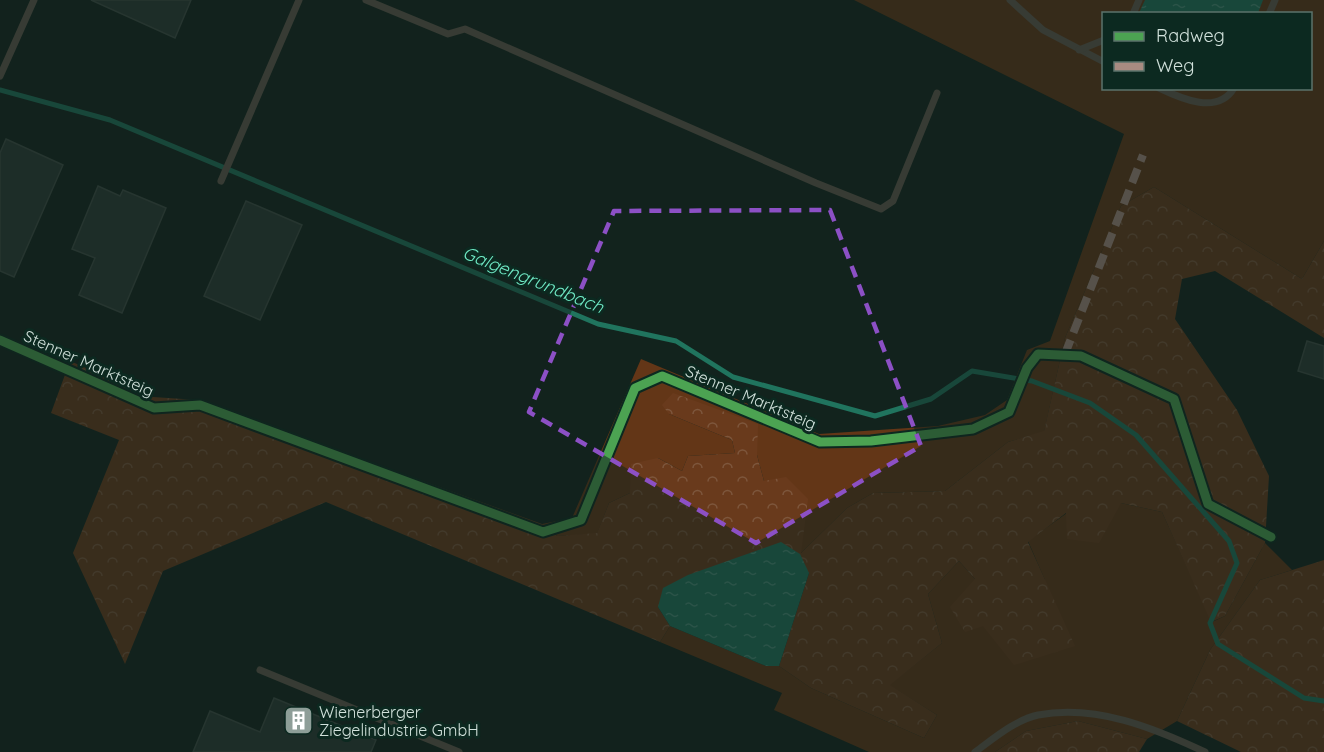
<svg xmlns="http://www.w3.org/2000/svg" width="1324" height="752" font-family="Quicksand,sans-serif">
<defs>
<pattern id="forest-crowns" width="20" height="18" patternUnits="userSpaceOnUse" patternTransform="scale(1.5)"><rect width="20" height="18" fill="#693a1c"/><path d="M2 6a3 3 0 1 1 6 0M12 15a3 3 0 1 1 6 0" fill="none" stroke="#7d563c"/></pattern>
<pattern id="water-ripples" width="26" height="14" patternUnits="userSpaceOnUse" patternTransform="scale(1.5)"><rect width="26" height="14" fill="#20745e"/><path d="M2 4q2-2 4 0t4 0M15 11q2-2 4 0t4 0" fill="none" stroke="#4a8e7c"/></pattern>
</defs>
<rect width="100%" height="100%" fill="#12231d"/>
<g fill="#633617" fill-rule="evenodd">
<path d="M854,0H1324V241L1302,279L1154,187L1121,206L1065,338L1044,432L1008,442L945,491L873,493L847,508L800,554L764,481L757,455V424L669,414L732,440L735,453L688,456L682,471L658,458L630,493L609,503L597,534L557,536L542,524L572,518L641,359L819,434L938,426L985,415L1007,400L1027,350L1050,341L1124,134ZM1104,14H1310V88H1104Z"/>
<polygon points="1121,503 1162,512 1212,622 1225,616 1265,543 1292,570 1260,580 1210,650 1177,721 1147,739 1078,721 1026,731 995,752 869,752 774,710 782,693 660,642 670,626 766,666 779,666 811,688 924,738 937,715 889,685 942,643 928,594 959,561 975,579 1045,580 1028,541 1067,513"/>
</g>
<g fill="url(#forest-crowns)">
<polygon points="1154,187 1302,279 1324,241 1324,338 1215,271 1182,279 1175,319 1237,410 1269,476 1265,543 1225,616 1211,622 1162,512 1121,503 1099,543 1067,539 1066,513 1028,542 1075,646 1014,665 983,626 965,632 950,607 975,579 959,561 928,594 942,643 890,685 937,715 924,738 811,688 779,666 809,573 658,607 670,626 660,642 326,502 163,571 125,664 73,553 119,440 51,413 70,361 153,397 198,400 542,524 557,536 597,533 609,503 630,493 631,464 658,458 682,471 688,456 735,453 732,440 669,414 662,405 673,393 758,424 757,455 764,481 786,477 808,499 801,553 847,508 873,493 945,491 1008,442 1044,431 1065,338 1121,206"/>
<polygon points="1324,560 1324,752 1241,752 1177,721 1210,650 1260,580"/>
<polygon points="1078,721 1147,739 1139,752 995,752 1026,731"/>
</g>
<g fill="url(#water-ripples)">
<polygon points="1145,0 1263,0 1258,13 1139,13"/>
<polygon points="781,542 800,554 809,573 779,666 766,666 670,626 658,607 663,588 688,575"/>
</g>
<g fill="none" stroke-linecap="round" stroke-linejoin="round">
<polyline stroke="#20745e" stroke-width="5" points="0,90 110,120 598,324 676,341 733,377 875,416 931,399 972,371 1032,381 1090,403 1136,435 1229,541 1237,563 1210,623 1218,644 1304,698 1324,701"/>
</g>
<g fill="#2c3a35" stroke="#3f4c47" stroke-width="1.5">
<polygon points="91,0 191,0 175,38"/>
<polygon points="6,139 63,165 14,277 0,271 0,153"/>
<polygon points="98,186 120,196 123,190 166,208 122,313 79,295 95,258 72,249"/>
<polygon points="246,201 302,225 260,320 204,296"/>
<polygon points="1307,341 1324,346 1324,379 1298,371"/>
<polygon points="274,698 376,740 371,752 193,752 210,711 260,732"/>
</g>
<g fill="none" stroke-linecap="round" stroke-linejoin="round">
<g stroke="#645950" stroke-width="7">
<polyline points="366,0 448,34 465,29 816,183 881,209 893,201 937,93"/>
<polyline points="1010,0 1043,30 1104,62"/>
<polyline points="1133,14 1139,0"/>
<polyline points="1269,14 1275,0"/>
<polyline points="1079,50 1104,40"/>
<polyline points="0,76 34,0"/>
<path d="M1159,88C1182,99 1218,115 1234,88"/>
<polyline points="221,181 299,0"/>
<polyline points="260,670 459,752"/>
<path d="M975,752C993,739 1015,720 1038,715C1096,704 1154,728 1205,752"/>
</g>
<polyline stroke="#a88b81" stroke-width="8" stroke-dasharray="15 8" stroke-linecap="butt" points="1065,354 1143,155"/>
<defs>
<polyline id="cycleway" points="0,340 154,408 200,405 543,532 581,520 635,388 662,376 820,442 871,441 973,429 1009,412 1027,368 1038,354 1081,356 1174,399 1208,504 1271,537"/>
</defs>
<use href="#cycleway" stroke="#0c2920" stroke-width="13"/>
<use href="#cycleway" stroke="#4ca352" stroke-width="9"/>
</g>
<path d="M0 0H1324V752H0ZM830,210L921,446L756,543L529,412L614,211Z" fill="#12231d" fill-opacity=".55" fill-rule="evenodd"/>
<path fill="none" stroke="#8c50c5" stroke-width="4.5" stroke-dasharray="12 8" stroke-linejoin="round" d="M830,210L921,446L756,543L529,412L614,211Z"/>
<defs>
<symbol id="building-square" viewBox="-11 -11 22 22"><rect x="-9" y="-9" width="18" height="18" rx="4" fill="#8e9e98" stroke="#0c2920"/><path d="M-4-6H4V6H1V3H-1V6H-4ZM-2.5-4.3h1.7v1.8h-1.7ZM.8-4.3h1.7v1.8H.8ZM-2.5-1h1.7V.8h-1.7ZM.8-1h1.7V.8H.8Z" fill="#fff"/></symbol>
</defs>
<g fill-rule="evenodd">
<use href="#building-square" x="282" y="704" width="33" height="33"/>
</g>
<g text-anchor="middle" stroke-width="6" stroke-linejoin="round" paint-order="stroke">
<g font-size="16" fill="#d1e1db" stroke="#0c2920">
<text transform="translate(89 363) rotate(24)" y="6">Stenner Marktsteig</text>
<text transform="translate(751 397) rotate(23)" y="6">Stenner Marktsteig</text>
</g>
<g font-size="16" fill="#d1e1db" stroke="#0c2920" text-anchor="start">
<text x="319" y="718">Wienerberger<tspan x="319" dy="18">Ziegelindustrie GmbH</tspan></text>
</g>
<g font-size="18" font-style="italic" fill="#6fe8c4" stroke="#0c2920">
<text transform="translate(533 280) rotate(22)" y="6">Galgengrundbach</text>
</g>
</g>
<rect x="1102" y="12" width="210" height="78" fill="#0c2920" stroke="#5b736b" stroke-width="1.5"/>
<rect x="1114" y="32" width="30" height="9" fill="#4ca352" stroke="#5b736b" stroke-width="1.5"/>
<text x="1156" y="42" font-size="18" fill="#d1e1db">Radweg</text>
<rect x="1114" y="62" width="30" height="9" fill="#a88b81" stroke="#5b736b" stroke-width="1.5"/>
<text x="1156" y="72" font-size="18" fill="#d1e1db">Weg</text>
</svg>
